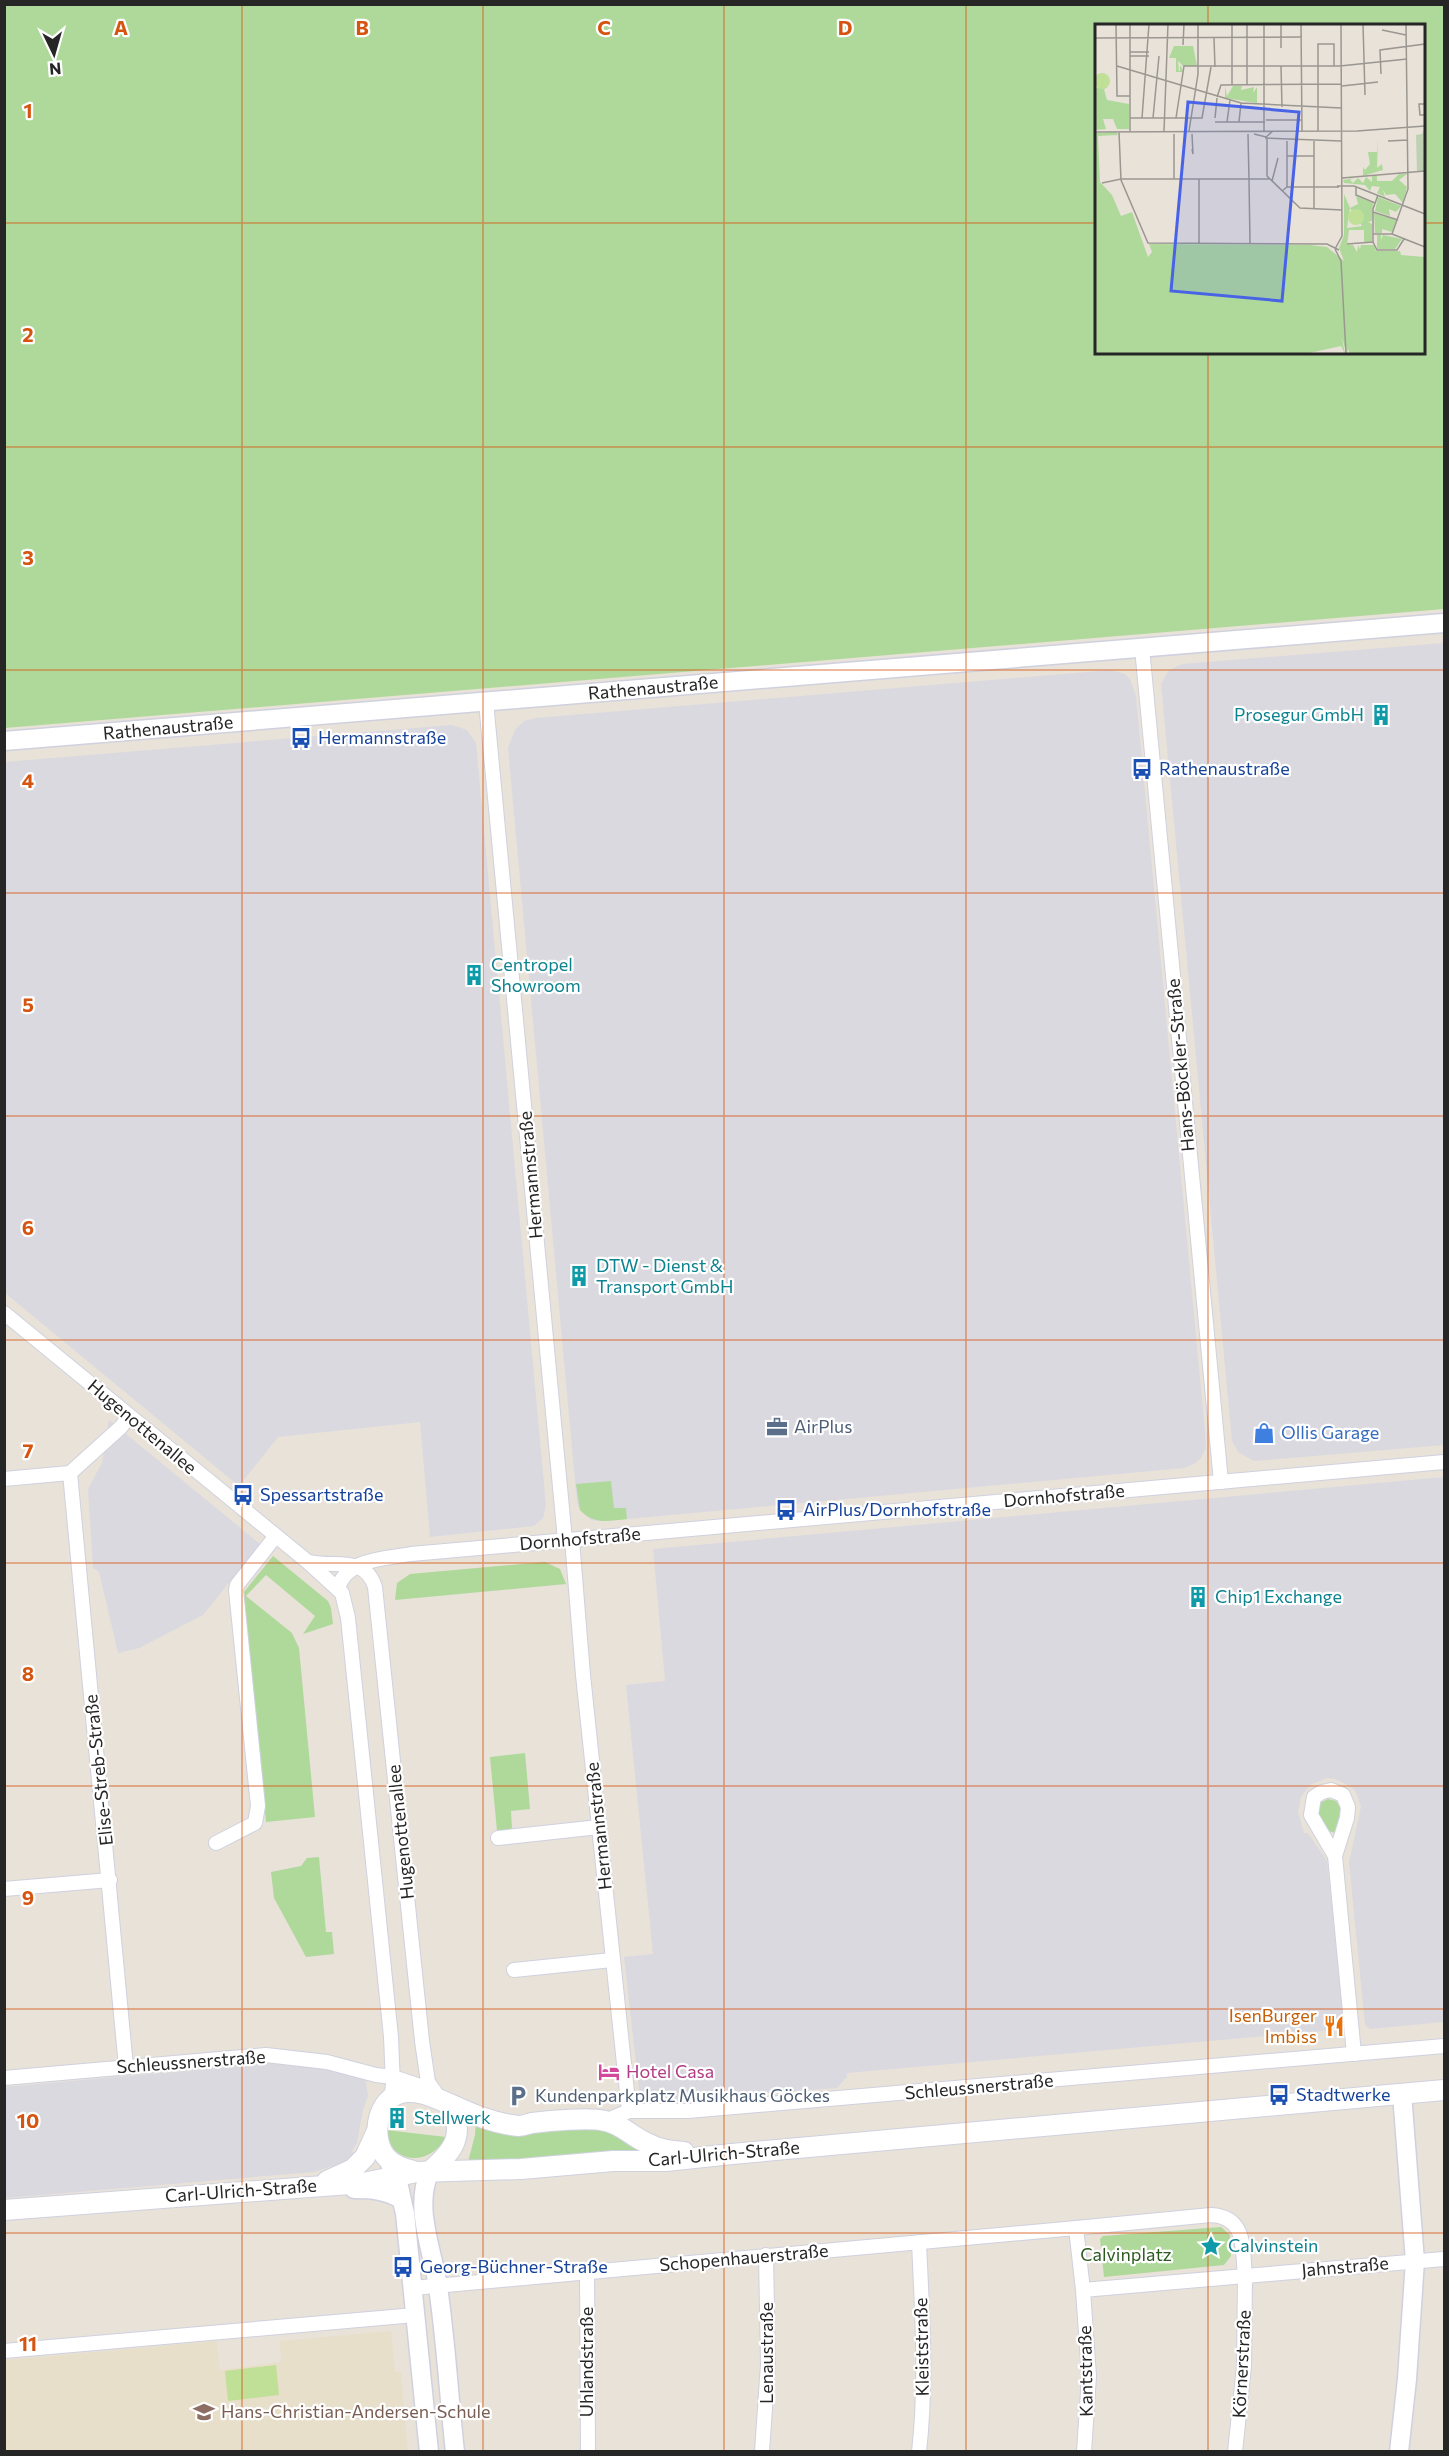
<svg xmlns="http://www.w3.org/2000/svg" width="1449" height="2456" font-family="Commissioner,sans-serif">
<rect width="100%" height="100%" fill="#e8e2d9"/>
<g fill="#dbd9e0">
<polygon points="1444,643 1444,1445 1254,1461 1238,1452 1232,1441 1161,684 1169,670 1182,664"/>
<polygon points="1111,670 1125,674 1130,679 1136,696 1205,1432 1206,1448 1201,1458 1194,1464 1184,1468 627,1519 598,1521 591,1520 580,1510 577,1503 508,748 515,730 524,721 536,718"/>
<polygon points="452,725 467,730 476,743 546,1506 543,1518 534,1526 430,1537 420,1422 278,1437 239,1486 5,1293 4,762"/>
<polygon points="109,1420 260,1544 203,1615 139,1648 118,1653 99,1572 93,1568 88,1489 102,1463"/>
<polygon points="1444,1477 1444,2022 1370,2029 1365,2025 1349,1862 1361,1807 1356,1792 1350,1786 1335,1779 1327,1778 1312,1784 1306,1790 1301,1797 1298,1812 1304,1833 1308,1833 1327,1861 1345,2029 847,2073 847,2077 837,2088 649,2102 640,2098 624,1957 653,1954 626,1685 665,1681 653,1549"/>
<polygon points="264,2063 297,2065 365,2077 368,2096 363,2110 357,2143 352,2151 354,2153 344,2162 314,2172 5,2198 5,2087 230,2067 230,2064"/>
</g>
<polygon fill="#e8dfca" points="391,2331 395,2372 401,2372 408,2451 5,2452 5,2360 217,2341 220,2370 281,2362 280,2341"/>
<g fill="#afd99a" fill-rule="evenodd">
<path d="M5,4L1444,5V609L5,728ZM1096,26H1424V352H1096Z"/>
<path d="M611,1481L614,1508H626L627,1519C609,1521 594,1525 580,1510L576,1484Z"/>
<polygon points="273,1556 328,1601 331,1608 333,1624 303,1634 315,1616 266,1575 246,1596 292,1633 299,1648 315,1817 266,1822 244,1592"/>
<polygon points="545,1562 560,1569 566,1584 395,1600 397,1583 410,1574"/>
<polygon points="525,1753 530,1809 511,1811 512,1829 497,1831 490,1757"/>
<polygon points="1328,1799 1336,1801 1341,1808 1335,1833 1328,1831 1318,1812 1320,1803"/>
<polygon points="319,1857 326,1932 332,1932 334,1954 306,1957 274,1898 271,1872 301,1866 307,1858"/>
<polygon points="476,2120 607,2130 640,2150 639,2153 468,2162 475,2135"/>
<path d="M386,2130L446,2137C430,2167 390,2165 386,2130Z"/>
<polygon points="1221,2227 1230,2235 1231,2256 1224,2265 1104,2277 1100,2239 1103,2236"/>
</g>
<polygon fill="#c0e097" points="276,2365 279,2395 228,2401 225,2371"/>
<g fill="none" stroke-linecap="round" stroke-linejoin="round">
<defs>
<g id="minor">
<polyline points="1142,648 1221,1482"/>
<polyline points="486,702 565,1540"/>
<polyline points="4,1313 308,1562 342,1593 348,1618 391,2037 393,2085 391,2098"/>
<polyline points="70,1473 126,2067"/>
<polyline points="4,1479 70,1473 121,1427 129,1416"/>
<polyline points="572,1540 583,1675 629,2111"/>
<path d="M310,1562C336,1568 365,1555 375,1587L422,2041L428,2082L440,2099"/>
<path d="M338,1588C347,1558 385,1559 411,1554L1444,1462"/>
<polyline points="498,1838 599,1827"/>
<polyline points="216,1843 255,1823 258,1806 236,1590 237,1585 275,1537"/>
<polyline points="1335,1856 1311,1815 1314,1797 1322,1792 1331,1790 1343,1795 1348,1807 1347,1818 1335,1856 1354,2054"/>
<polyline points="4,1889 110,1880"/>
<polyline points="514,1970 612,1960"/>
<polyline points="4,2078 266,2055 327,2062 376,2075 393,2077 426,2088"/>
<polyline points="605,2121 629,2111 688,2111 1444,2046"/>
<path d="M1211,2215C1247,2217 1242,2248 1245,2276L1083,2290L1076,2228Z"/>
<path d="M919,2242C922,2312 927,2381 919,2452"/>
<polyline points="587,2272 588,2452"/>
<polyline points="413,2288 1076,2228"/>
<polyline points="1083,2290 1089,2376 1084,2452"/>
<polyline points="4,2351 415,2315"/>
<polyline points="762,2452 768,2364 766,2255"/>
<polyline points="1235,2452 1244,2366 1245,2276 1444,2259"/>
</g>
<g id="tertiary">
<polyline points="4,741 1444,623"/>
<path d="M390,2164C400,2179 400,2196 405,2213L429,2452"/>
<path d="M430,2171C413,2208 433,2250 438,2287C446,2342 449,2397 455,2452"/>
<path d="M354,2189C372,2189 385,2190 401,2199"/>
<polyline points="1399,2452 1407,2379 1415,2261 1402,2094"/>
</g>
<g id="secondary">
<path d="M414,2171C404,2169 393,2165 386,2157C368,2135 379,2090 411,2092C425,2092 437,2099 450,2104C472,2114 495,2124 519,2126C524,2126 528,2124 532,2123C548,2121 590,2117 605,2121C622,2124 633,2138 649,2144C660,2150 671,2151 684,2152"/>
<path d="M430,2171C454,2151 466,2134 449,2104"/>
<polyline points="327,2181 353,2169 365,2157 377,2131"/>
<polyline points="4,2210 363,2183 417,2172 521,2169 613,2161 666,2161 732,2154 1444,2090"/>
</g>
</defs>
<use href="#minor" stroke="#cfd1de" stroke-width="16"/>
<use href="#tertiary" stroke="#cfd1de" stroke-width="21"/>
<use href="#secondary" stroke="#cfd1de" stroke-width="22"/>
<use href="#minor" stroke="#fff" stroke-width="14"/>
<use href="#tertiary" stroke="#fff" stroke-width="18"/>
<use href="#secondary" stroke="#fff" stroke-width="20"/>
</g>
<path fill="none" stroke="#d5540f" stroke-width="1.5" stroke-opacity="0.55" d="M242,4V2452M483,4V2452M724,4V2452M966,4V2452M1208,4V26M4,223H1096M1424,223H1444M1208,352V2452M4,447H1444M4,670H1444M4,893H1444M4,1116H1444M4,1340H1444M4,1563H1444M4,1786H1444M4,2009H1444M4,2233H1444"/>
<defs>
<symbol id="building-bare" viewBox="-9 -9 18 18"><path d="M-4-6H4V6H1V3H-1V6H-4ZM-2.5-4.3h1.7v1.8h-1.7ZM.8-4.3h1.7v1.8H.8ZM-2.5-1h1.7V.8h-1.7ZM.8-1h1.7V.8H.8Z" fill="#0f9aa8" stroke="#fff" stroke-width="2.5" paint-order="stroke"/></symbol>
<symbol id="bus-bare" viewBox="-9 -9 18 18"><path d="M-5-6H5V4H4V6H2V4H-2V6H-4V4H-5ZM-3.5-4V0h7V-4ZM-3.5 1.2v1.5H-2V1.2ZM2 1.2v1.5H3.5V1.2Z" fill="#1a4fb4" stroke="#fff" stroke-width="2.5" paint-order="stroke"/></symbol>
<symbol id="office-bare" viewBox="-9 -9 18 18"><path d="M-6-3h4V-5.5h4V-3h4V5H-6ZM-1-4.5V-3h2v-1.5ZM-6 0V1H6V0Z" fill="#5c6f8a" stroke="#fff" stroke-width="2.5" paint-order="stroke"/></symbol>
<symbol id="shop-bare" viewBox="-9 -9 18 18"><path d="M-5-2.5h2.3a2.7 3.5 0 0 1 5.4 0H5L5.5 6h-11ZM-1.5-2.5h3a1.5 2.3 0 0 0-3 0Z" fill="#3f7fe0" stroke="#fff" stroke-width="2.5" paint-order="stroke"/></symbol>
<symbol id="restaurant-bare" viewBox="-9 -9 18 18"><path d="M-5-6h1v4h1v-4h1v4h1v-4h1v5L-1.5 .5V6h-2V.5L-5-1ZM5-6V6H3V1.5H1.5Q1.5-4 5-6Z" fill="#e8710a" stroke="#fff" stroke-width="2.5" paint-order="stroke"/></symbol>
<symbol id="hotel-bare" viewBox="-9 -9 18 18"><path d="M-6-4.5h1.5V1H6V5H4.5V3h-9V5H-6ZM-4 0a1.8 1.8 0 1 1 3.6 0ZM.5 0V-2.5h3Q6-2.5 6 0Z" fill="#d1479c" stroke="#fff" stroke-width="2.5" paint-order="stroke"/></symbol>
<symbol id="parking-bare" viewBox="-9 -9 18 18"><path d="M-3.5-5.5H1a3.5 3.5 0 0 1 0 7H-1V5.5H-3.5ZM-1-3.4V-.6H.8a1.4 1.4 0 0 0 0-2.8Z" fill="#5c6f8a" stroke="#fff" stroke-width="2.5" paint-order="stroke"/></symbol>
<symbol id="sight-bare" viewBox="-9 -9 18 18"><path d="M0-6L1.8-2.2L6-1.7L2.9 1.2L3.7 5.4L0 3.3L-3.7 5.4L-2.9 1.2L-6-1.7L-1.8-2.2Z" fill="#0f9aa8" stroke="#fff" stroke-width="2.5" paint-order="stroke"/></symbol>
<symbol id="school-bare" viewBox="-9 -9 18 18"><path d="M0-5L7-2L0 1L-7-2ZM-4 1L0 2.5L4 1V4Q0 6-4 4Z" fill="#8d6e63" stroke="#fff" stroke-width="2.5" paint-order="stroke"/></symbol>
</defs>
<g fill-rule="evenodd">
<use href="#building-bare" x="1366" y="700" width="30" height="30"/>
<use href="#bus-bare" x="286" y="723" width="30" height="30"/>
<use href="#bus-bare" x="1127" y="754" width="30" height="30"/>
<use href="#building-bare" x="459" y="960" width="30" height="30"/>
<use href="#building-bare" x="564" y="1261" width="30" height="30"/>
<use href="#office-bare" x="762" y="1412" width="30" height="30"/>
<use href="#shop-bare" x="1249" y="1418" width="30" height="30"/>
<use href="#bus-bare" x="228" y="1480" width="30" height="30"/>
<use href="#bus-bare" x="771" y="1495" width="30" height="30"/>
<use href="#building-bare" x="1183" y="1582" width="30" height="30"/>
<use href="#restaurant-bare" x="1319" y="2011" width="30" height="30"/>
<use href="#hotel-bare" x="594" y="2057" width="30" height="30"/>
<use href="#bus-bare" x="1264" y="2080" width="30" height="30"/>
<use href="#parking-bare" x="503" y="2081" width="30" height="30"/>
<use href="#building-bare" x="382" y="2103" width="30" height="30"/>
<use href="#sight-bare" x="1196" y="2231" width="30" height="30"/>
<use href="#bus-bare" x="388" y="2252" width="30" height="30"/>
<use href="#school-bare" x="189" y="2397" width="30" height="30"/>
</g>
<g text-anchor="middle" stroke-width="4.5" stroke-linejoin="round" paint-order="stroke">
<g font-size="18" fill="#262626" stroke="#fff">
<text transform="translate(653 688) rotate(-5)" y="6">Rathenaustraße</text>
<text transform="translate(168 728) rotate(-5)" y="6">Rathenaustraße</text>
<text transform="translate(1181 1065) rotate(-95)" y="6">Hans-Böckler-Straße</text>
<text transform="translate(531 1175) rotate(-95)" y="6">Hermannstraße</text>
<text transform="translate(142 1427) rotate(40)" y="6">Hugenottenallee</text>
<text transform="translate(1064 1496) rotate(-5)" y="6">Dornhofstraße</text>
<text transform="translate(580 1539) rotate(-5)" y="6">Dornhofstraße</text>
<text transform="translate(99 1770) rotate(-96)" y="6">Elise-Streb-Straße</text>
<text transform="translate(599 1826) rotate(-96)" y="6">Hermannstraße</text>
<text transform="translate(401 1832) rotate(-96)" y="6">Hugenottenallee</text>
<text transform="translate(191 2062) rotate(-4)" y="6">Schleussnerstraße</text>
<text transform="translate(979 2087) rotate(-5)" y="6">Schleussnerstraße</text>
<text transform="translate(724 2154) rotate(-5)" y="6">Carl-Ulrich-Straße</text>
<text transform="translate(241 2191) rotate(-4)" y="6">Carl-Ulrich-Straße</text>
<text transform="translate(744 2258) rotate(-5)" y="6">Schopenhauerstraße</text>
<text transform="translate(1345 2267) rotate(-5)" y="6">Jahnstraße</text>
<text transform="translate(922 2347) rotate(-91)" y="6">Kleiststraße</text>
<text transform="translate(767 2353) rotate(-90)" y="6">Lenaustraße</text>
<text transform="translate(587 2362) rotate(-90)" y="6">Uhlandstraße</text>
<text transform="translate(1242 2364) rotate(-87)" y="6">Körnerstraße</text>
<text transform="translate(1086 2371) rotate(-91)" y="6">Kantstraße</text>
</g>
<g font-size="18" fill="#0d838f" stroke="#fff" text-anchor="start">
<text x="1364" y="721" text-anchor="end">Prosegur GmbH</text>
<text x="491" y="971">Centropel<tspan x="491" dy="21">Showroom</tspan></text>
<text x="596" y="1272">DTW - Dienst &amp;<tspan x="596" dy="21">Transport GmbH</tspan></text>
<text x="1215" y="1603">Chip1 Exchange</text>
<text x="414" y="2124">Stellwerk</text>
<text x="1228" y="2252">Calvinstein</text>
</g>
<g font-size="18" fill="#164399" stroke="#fff" text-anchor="start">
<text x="318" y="744">Hermannstraße</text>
<text x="1159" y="775">Rathenaustraße</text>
<text x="260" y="1501">Spessartstraße</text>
<text x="803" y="1516">AirPlus/Dornhofstraße</text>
<text x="1296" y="2101">Stadtwerke</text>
<text x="420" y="2273">Georg-Büchner-Straße</text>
</g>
<g font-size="18" fill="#4e5e75" stroke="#fff" text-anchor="start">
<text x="794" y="1433">AirPlus</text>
<text x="535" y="2102">Kundenparkplatz Musikhaus Göckes</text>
</g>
<g font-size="18" fill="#366cbe" stroke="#fff" text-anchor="start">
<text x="1281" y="1439">Ollis Garage</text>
</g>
<g font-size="18" fill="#c56008" stroke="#fff" text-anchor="end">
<text x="1317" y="2022">IsenBurger<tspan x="1317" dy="21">Imbiss</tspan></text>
</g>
<g font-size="18" fill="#b23c85" stroke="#fff" text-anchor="start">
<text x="626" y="2078">Hotel Casa</text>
</g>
<g font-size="18" fill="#2b5a20" stroke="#fff">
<text x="1126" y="2261">Calvinplatz</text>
</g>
<g font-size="18" fill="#785e54" stroke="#fff" text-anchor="start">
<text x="221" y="2418">Hans-Christian-Andersen-Schule</text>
</g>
</g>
<g transform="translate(1095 24)">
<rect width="330" height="330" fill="#e8e2d9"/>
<path d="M79,22H98L102,42H88L83,37L84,47H85V42H86L88,48H81V34H74ZM130,62L132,72L138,62H147L146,66L159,63L158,69L162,63V79L130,74ZM13,63L9,65L12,76L34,80V105H22L18,95H8L11,105L0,106V64ZM21,108L23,111L3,112L5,158L17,171L26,192L37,188L53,233L57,228L54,220L215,221L232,223L249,237L244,224L249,211V170L255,184L252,204L267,202L255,184L263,180L261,172L278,179L277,197L273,198L277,200V218H269V206H254L252,221H258L262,228L263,221L265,225L266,221H279L281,227H305L306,231L330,233V330H255L253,325L252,330L247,314L250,330L246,322L210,330H0V109ZM283,115L282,144L287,140L288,146L268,152V143L270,146L275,140L273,128H282ZM304,150H312L304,156L312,163L308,179L300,170L291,171L288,166L290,173L282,169L285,163L277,162L275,167L270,161L249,159L248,156L259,154L255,156L258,159L263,154L268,159L271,153L277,158V152H282V157H297ZM283,173L306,182L301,188L294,185L295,192L280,187ZM279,189L301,196L297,208L287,205V209H280ZM282,211H286V216L288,211L307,215L300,225H282Z" fill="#afd99a"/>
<path d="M330,103V147H322L321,111L327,110Z" fill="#c0d0b2"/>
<path d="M-1 57a8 8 0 1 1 16 0a8 8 0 1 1-16 0ZM253 193a8 8 0 1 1 16 0a8 8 0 1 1-16 0Z" fill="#c0e097"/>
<path fill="none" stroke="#9a9791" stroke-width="1.5" d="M21,0L22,72H35M35,0V107M137,0V61M152,0V61M169,0V107M186,0V24M206,0L207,107M268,0L270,71M287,6L311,11M0,14L207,13M119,14L120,43M88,21L89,0M35,28H54M35,32H54M22,42L146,79L246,84M186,42L187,83M286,50L285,26L330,20M247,62L283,58M122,73L126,61L247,60M330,80H324L325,91H330M35,94H107L116,43M47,94L54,0M58,94L64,32M81,94L89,42H245L312,35M120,94L122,74M171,96H207M120,98H170M132,98L135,76M144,98L146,79M69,107L73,0M94,107L103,50V0M223,107V20H239V42M0,108L262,107L330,102M24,108L26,156L53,219L232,220L244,226M79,110V155M97,110L98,130L97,125M153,110L154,155M159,110L171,113L178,107M172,113V152L205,184L247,186M170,114L246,117M192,117V163M219,117V185M293,117L313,116M192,132H219M247,154L330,147M104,155V219M154,155L155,220M177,157L183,134M7,159L26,155H174M242,162H259L330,190M261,162V171L280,179M187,167L192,163H244M278,188L303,196M278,210V185L283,171M297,210L330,223M278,218V210H297L313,165L311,0M278,218L282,226H302L309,215M252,220L278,218M240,225L247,212L246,0M240,225L246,237L251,330"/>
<path fill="#4863e6" fill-opacity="0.15" stroke="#4863e6" stroke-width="3" d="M93,78L204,88L187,277L76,267Z"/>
<rect width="330" height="330" fill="none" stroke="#262626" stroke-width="3"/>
</g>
<g font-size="20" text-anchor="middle" font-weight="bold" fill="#d5540f" stroke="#fff" stroke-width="4.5" stroke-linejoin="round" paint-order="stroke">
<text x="121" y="35">A</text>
<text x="362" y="35">B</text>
<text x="604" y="35">C</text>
<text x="845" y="35">D</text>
<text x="28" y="118">1</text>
<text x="28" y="342">2</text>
<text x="28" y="565">3</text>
<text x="28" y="788">4</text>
<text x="28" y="1012">5</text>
<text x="28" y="1235">6</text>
<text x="28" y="1458">7</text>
<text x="28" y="1681">8</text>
<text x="28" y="1905">9</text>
<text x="28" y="2128">10</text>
<text x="28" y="2351">11</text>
</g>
<rect width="1449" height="2456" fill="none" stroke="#262626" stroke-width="12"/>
<g transform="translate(54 54) rotate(175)" stroke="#ffffff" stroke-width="4.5" paint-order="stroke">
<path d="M0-4.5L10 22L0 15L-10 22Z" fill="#262626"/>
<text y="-9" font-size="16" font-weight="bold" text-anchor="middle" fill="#262626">N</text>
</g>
</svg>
